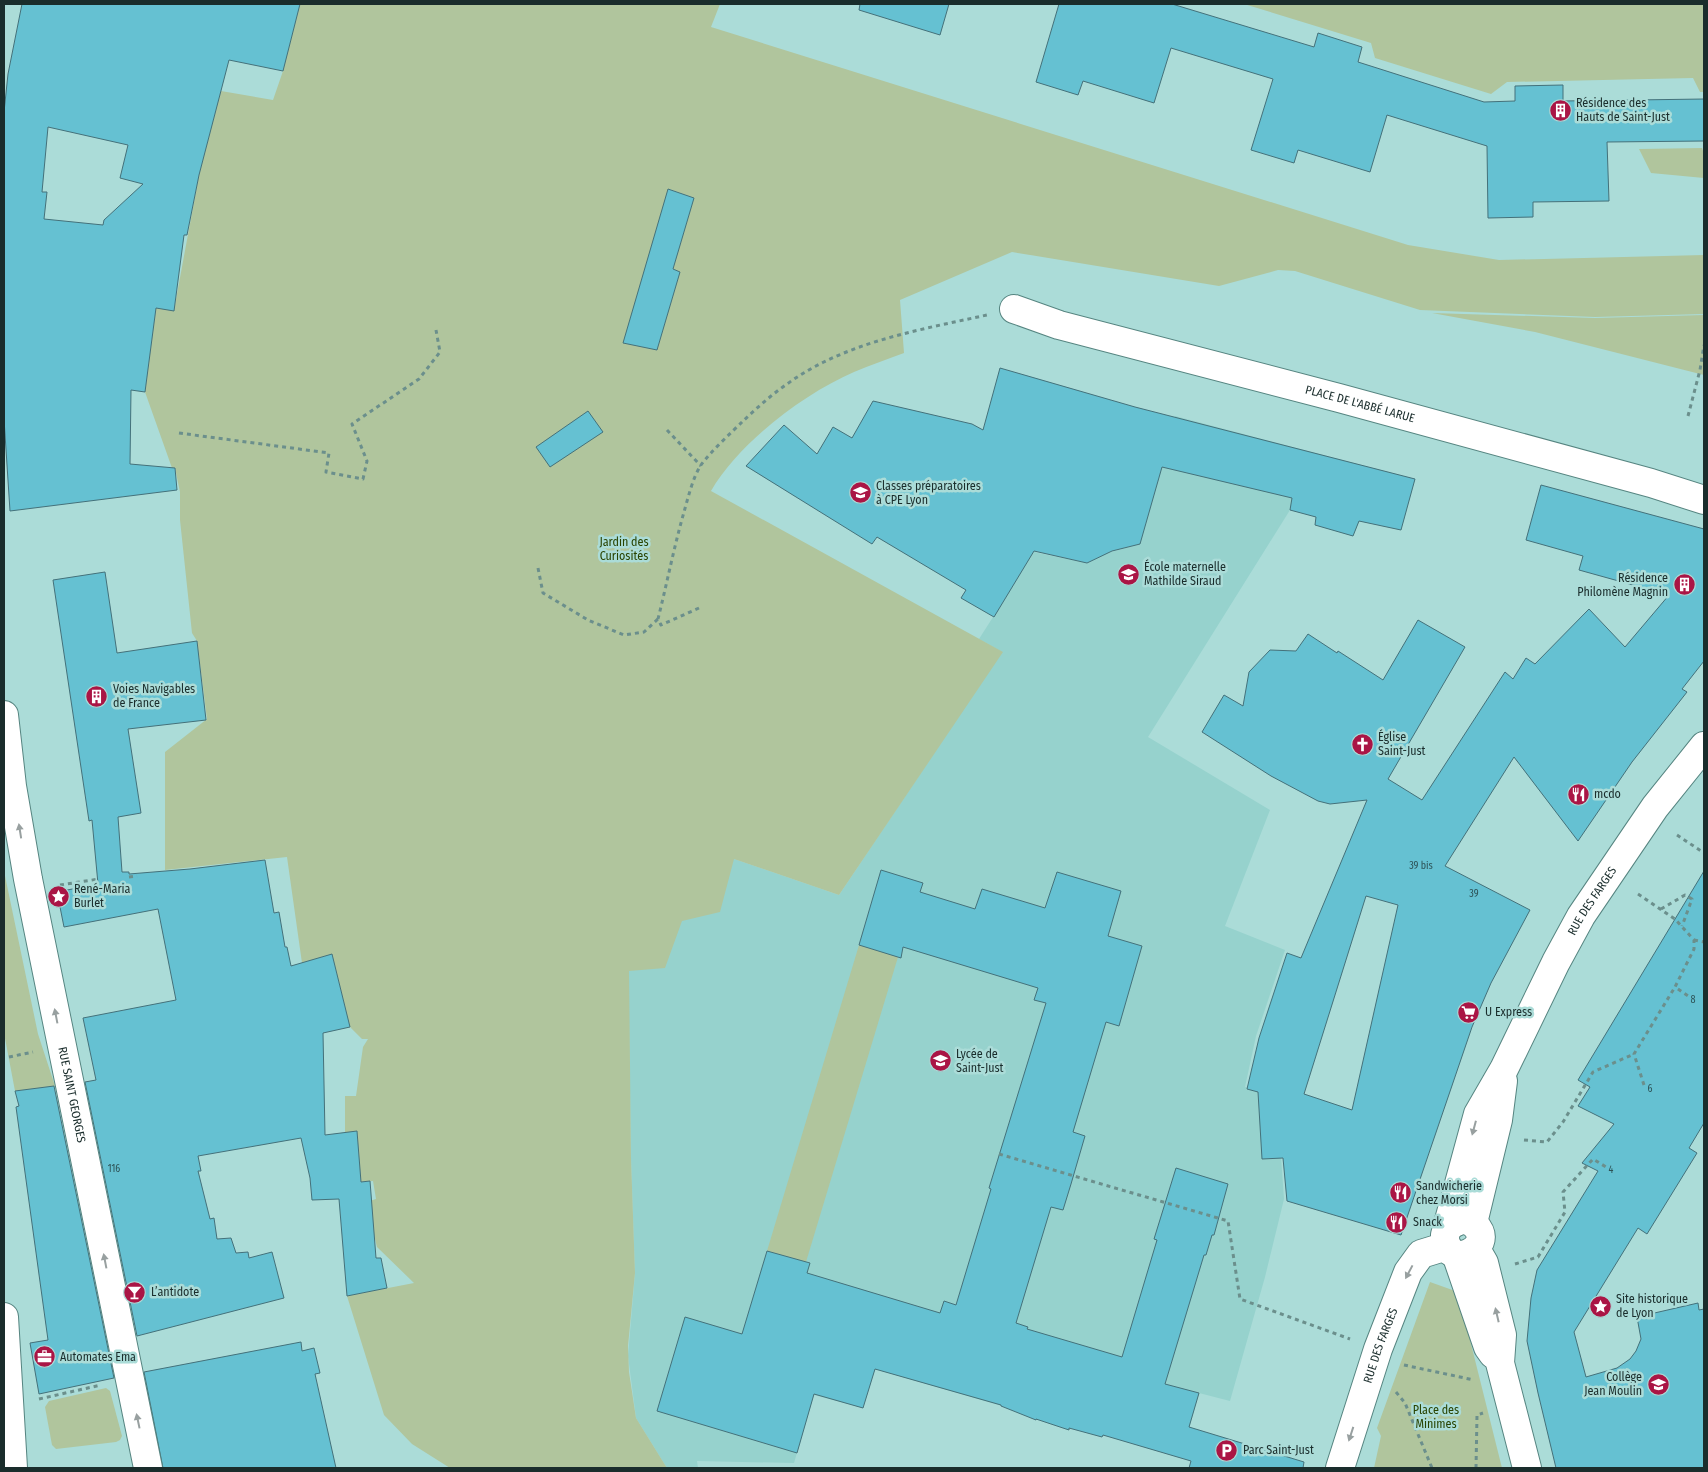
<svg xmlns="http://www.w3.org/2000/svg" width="1708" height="1472" font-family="'Fira Sans Condensed',sans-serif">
<rect width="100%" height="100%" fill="#abdcd8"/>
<polygon fill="#96d2cd" points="1175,416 1415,479 1401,530 1359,521 1353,536 1315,525 1316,517 1290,510 1148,737 1270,810 1225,926 1285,950 1256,1036 1245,1087 1288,1097 1280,1142 1284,1199 1265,1277 1230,1401 1199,1393 1181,1458 1104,1435 1102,1437 1097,1436 1070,1426 1069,1430 1037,1416 1036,1420 1031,1418 1033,1415 875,1369 863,1408 814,1395 794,1463 697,1461 698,1468 667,1468 636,1418 628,1356 635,1273 631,1158 626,822 839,895 1002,652 979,639 1016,581 1007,544 1038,553 1087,563 1107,553 1140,544"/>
<g fill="#b0c59d" fill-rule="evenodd">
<path d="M300,4H720L711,27L1408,245L1499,260L1704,255V314L1595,317L1420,310L1295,271L1278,270L1219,286L1012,252L900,300L904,353C888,359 870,365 854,372C803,394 739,443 711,491L1003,652L839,895L734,859L720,912L682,921L665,968L629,971L631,1158L635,1273L628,1346L629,1372L636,1418L667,1468H450L412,1444L384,1415L347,1296L414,1283L377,1247L366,1202L376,1199L373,1181L361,1182L357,1131L345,1133V1096H356L363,1047L368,1039H362L350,1027L332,954L302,963L287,857L165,870V752L207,719L197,641L192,633L180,520V492L175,468H172L145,392L156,308L174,310L199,175L221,91L273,100L283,71ZM669,189L694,198L673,269L680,272L657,350L624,343Z"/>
<polygon points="1244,4 1704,4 1704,92 1700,92 1693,78 1507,82 1491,94 1375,58 1371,43"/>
<polygon points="1702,148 1704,154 1704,178 1651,173 1639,149"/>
<polygon points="1432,313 1595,318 1704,315 1704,375 1535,332"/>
<polygon points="4,871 38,1034 55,1086 15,1091 4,1033"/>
<polygon points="859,945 898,957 806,1262 767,1251"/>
<polygon points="1430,1282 1458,1292 1502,1468 1374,1468 1381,1436 1377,1428"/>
<polygon points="106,1388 110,1391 122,1436 120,1440 116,1442 56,1449 52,1445 45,1407 49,1401"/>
</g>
<g fill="#65c1d2" stroke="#44717a" fill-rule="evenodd">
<path d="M22,4H300L283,71L229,60L199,175L187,235H184L174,311L156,308L145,392L131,390L130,464L175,468L177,490L10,511L4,419V112L8,74ZM48,127L128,145L120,178L143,184L104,220L103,225L44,219L47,192H42Z"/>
<polygon points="860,4 949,4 940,35 859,10"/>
<polygon points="1059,4 1172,4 1314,47 1318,33 1362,47 1358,62 1484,102 1515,101 1515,86 1563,85 1563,101 1704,99 1704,141 1607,142 1609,201 1533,202 1533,217 1488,218 1487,146 1387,115 1370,172 1298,150 1294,163 1251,150 1273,79 1171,48 1154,103 1083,81 1078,95 1036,82"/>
<polygon points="668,189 694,198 673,269 680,272 657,350 623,343"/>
<polygon points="1000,368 1135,407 1415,479 1401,530 1359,521 1353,536 1315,525 1316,517 1290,510 1292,498 1162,467 1140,544 1112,551 1087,563 1034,551 994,617 961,598 966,590 877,537 872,544 746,466 784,425 817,454 833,427 852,438 873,401 972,424 983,430"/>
<polygon points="588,411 603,432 550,467 536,447"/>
<path d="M1541,485L1704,529V661L1682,689L1687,692L1632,762L1578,841L1514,757L1445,866L1530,910L1491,983L1472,1027L1401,1235L1287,1201L1283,1158L1262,1159L1258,1092L1247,1089L1259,1038L1287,953L1301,958L1367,800L1330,804L1318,801L1271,776L1202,732L1224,695L1243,706L1249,672L1270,650L1296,651L1308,634L1337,653L1338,651L1383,680L1418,620L1465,647L1388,779L1422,800L1505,672L1513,679L1526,658L1535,664L1589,609L1625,647L1669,595L1579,570L1583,556L1526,540ZM1366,896L1398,905L1352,1110L1304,1094Z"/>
<polygon points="105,572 117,653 197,641 206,720 128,729 141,813 118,817 122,872 129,872 129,874 190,869 265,860 274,913 279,912 285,947 287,947 291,966 332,954 350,1027 323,1033 325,1135 357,1131 361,1182 370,1181 376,1258 381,1258 387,1288 347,1296 339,1199 312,1200 310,1178 301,1138 198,1156 201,1171 198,1171 210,1219 214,1218 217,1239 231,1238 236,1253 248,1252 249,1258 272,1252 284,1298 137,1336 85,1082 96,1080 83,1018 176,1000 158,909 64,927 57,892 98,884 92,820 89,821 53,580"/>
<polygon points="881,870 923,883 920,892 975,909 982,889 1045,908 1057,872 1121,891 1108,936 1142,946 1119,1026 1106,1022 1073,1132 1085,1136 1071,1184 1063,1210 1051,1207 1016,1323 1028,1327 1027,1329 1122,1357 1157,1240 1154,1239 1176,1168 1228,1184 1214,1235 1212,1235 1206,1255 1204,1255 1165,1384 1199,1393 1189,1427 1304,1462 1303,1468 1189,1468 1191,1461 1103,1435 1102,1437 1069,1428 1069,1430 1036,1419 1036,1420 1001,1406 1001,1405 875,1369 863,1408 814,1394 797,1453 657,1411 685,1317 742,1334 767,1251 810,1263 807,1273 940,1313 944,1301 956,1305 991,1189 989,1188 1046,1003 1034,1000 1038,988 903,947 901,958 859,945"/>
<polygon points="1704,871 1704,1123 1689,1148 1697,1153 1647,1234 1638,1228 1574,1332 1586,1377 1617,1368 1630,1359 1636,1351 1641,1339 1637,1317 1698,1303 1699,1310 1704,1309 1704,1468 1556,1468 1538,1393 1527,1341 1531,1298 1537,1270 1598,1171 1582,1163 1614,1124 1578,1106 1590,1087 1578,1080"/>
<polygon points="54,1086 114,1378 39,1394 30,1343 48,1340 16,1107 19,1106 15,1091"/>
<polygon points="301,1342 302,1351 314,1348 320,1373 315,1374 336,1468 163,1468 144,1372"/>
</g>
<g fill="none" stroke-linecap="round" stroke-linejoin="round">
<defs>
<g id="minor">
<path id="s1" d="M1014,309L1059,325L1339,398L1651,483L1704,500"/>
<path id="s2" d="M4,715L12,786L28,879L148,1468"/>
<polyline points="1473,1223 1498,1120 1503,1081"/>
<path id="s3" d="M1447,1229C1454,1221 1466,1216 1475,1225C1498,1249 1444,1273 1445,1235L1478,1114L1504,1069L1556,962L1581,916L1655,807L1704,746"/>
<polyline points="1476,1249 1484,1263 1502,1335 1500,1363 1527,1468"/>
<polyline points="1456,1254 1488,1347 1493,1354"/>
<path id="s4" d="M1340,1468L1378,1349L1408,1272L1421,1254L1447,1246"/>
</g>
<polyline id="major" points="4,1317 13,1468"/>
</defs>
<use href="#minor" stroke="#568581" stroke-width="30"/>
<use href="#major" stroke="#568581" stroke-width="30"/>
<g stroke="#6b8f8c" stroke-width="3" stroke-dasharray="4 4" stroke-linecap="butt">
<polyline points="1688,416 1700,370 1704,345"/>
<polyline points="667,430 701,466"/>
<polyline points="179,433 329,453 326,472 363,479 367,461 352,424 419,379 440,352 436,330"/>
<polyline points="538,568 543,593 588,620 624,635 644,632 658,619"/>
<path d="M699,608L661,625L658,619C667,583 674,547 684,512C688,498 693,477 701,465C711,451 731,433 743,421C757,408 771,395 787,384C845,342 919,330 987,315"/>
<polyline points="1677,835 1704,853"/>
<polyline points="129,877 137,876"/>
<polyline points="60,885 99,879"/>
<polyline points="1638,894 1675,919 1694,940 1694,949 1675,987 1691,998"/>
<polyline points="1661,909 1685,895 1692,899 1682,926"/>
<polyline points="1694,940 1704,942"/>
<polyline points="9,1057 33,1052"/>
<polyline points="1644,1085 1634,1054 1675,987"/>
<polyline points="1524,1140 1547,1142 1563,1122 1593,1072 1634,1054"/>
<polyline points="999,1154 1228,1221 1240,1299 1350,1339"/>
<polyline points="1515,1264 1538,1257 1565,1212 1563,1192 1593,1159 1606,1167"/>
<polyline points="1404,1365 1474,1380"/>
<polyline points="1396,1392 1405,1403 1432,1468"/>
<polyline points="39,1399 101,1385"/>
<polyline points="1476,1468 1477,1415 1483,1413"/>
</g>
<use href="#minor" stroke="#fff" stroke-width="28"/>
<use href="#major" stroke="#fff" stroke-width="28"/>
</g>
<defs><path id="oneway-solid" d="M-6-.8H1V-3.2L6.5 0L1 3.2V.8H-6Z" transform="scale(1.25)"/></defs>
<g fill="#98a0a0">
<use href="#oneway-solid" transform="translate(20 831) rotate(-99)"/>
<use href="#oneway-solid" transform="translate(56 1016) rotate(-101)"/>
<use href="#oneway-solid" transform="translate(1474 1128) rotate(105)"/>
<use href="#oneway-solid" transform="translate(105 1261) rotate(-101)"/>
<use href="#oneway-solid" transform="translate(1409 1272) rotate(118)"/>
<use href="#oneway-solid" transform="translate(1497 1315) rotate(-103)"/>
<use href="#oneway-solid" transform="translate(138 1421) rotate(-102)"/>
<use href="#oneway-solid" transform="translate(1351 1434) rotate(108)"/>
</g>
<defs>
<symbol id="building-disc" viewBox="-11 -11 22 22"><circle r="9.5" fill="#aa1545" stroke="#abdcd8"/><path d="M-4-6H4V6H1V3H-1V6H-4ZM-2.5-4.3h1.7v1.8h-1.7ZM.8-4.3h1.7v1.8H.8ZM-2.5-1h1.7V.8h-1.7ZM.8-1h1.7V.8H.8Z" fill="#fff"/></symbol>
<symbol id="university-disc" viewBox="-11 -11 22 22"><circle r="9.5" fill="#aa1545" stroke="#abdcd8"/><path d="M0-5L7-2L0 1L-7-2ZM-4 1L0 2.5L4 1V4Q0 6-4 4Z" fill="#fff"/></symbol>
<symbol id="school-disc" viewBox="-11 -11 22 22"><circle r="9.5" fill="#aa1545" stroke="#abdcd8"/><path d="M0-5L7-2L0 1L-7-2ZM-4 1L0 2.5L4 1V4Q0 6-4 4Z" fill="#fff"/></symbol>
<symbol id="church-disc" viewBox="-11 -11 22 22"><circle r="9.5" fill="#aa1545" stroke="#abdcd8"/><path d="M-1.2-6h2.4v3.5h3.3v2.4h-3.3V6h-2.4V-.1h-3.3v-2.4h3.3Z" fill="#fff"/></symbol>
<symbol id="restaurant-disc" viewBox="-11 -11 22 22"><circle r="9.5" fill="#aa1545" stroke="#abdcd8"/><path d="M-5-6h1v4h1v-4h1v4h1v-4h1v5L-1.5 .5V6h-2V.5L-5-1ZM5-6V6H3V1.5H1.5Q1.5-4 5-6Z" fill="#fff"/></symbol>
<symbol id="sight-disc" viewBox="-11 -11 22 22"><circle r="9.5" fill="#aa1545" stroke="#abdcd8"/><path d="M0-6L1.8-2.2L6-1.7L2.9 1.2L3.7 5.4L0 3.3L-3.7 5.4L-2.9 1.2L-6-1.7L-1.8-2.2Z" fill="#fff"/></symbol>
<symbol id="supermarket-disc" viewBox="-11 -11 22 22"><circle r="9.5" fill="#aa1545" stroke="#abdcd8"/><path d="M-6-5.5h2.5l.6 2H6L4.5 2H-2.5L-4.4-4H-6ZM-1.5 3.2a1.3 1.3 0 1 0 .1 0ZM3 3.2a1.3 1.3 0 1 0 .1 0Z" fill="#fff"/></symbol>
<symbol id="bar-disc" viewBox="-11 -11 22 22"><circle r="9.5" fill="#aa1545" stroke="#abdcd8"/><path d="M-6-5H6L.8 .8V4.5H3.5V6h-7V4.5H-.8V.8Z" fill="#fff"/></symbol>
<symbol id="office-disc" viewBox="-11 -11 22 22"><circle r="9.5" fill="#aa1545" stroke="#abdcd8"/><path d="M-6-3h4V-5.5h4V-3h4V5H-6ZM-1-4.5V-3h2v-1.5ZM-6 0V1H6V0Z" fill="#fff"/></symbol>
<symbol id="parking-disc" viewBox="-11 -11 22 22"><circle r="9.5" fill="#aa1545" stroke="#abdcd8"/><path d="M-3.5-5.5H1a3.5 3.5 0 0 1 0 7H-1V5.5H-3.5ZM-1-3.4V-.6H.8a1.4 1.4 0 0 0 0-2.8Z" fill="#fff"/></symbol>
</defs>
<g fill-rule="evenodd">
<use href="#building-disc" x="1548" y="98" width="25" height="25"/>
<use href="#university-disc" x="848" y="480" width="25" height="25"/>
<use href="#school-disc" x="1116" y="562" width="25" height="25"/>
<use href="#building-disc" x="1672" y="572" width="25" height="25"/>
<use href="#building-disc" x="84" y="684" width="25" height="25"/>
<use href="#church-disc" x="1350" y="732" width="25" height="25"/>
<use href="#restaurant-disc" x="1566" y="782" width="25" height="25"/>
<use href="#sight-disc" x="46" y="884" width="25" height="25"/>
<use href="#supermarket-disc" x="1456" y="1000" width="25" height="25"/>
<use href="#school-disc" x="928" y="1048" width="25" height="25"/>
<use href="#restaurant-disc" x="1388" y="1180" width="25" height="25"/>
<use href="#restaurant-disc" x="1384" y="1210" width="25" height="25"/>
<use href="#bar-disc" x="122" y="1280" width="25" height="25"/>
<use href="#sight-disc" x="1588" y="1294" width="25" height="25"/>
<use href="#office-disc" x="32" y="1344" width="25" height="25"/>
<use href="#school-disc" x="1646" y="1372" width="25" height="25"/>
<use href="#parking-disc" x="1214" y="1438" width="25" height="25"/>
</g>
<g text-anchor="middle" stroke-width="5" stroke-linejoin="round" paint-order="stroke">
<g font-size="10" fill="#2d5256">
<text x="1421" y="869">39 bis</text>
<text x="1474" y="897">39</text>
<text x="1693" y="1003">8</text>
<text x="1650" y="1092">6</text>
<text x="114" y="1172">116</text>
<text x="1611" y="1173">4</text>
</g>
<g font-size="12" fill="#1a2d2c" stroke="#abdcd8" text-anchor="start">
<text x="1576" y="107">Résidence des<tspan x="1576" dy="14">Hauts de Saint-Just</tspan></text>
<text x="876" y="490">Classes préparatoires<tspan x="876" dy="14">à CPE Lyon</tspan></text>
<text x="1144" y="571">École maternelle<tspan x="1144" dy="14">Mathilde Siraud</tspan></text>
<text x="1668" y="582" text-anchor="end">Résidence<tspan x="1668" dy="14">Philomène Magnin</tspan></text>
<text x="113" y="693">Voies Navigables<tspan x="113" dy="14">de France</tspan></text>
<text x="1378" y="741">Église<tspan x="1378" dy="14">Saint-Just</tspan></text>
<text x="1594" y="798">mcdo</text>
<text x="74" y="893">René-Maria<tspan x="74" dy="14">Burlet</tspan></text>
<text x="1485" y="1016">U Express</text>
<text x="956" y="1058">Lycée de<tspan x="956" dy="14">Saint-Just</tspan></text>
<text x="1416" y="1190">Sandwicherie<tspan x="1416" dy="14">chez Morsi</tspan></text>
<text x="1413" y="1226">Snack</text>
<text x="151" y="1296">L’antidote</text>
<text x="1616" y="1303">Site historique<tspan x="1616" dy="14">de Lyon</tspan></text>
<text x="60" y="1361">Automates Ema</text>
<text x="1642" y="1381" text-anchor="end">Collège<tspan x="1642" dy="14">Jean Moulin</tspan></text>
<text x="1243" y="1454">Parc Saint-Just</text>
</g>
<g font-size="12" fill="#1a2d2c" stroke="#abdcd8">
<text dy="4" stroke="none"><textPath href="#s1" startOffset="359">PLACE DE L'ABBÉ LARUE</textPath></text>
<text dy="4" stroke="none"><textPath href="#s3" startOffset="471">RUE DES FARGES</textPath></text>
<text dy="4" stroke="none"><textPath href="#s2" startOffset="386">RUE SAINT GEORGES</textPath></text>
<text dy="4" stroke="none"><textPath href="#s4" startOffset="129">RUE DES FARGES</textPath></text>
</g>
<g font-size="12" fill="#284300" stroke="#abdcd8">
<text x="624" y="546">Jardin des<tspan x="624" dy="14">Curiosités</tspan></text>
<text x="1436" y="1414">Place des<tspan x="1436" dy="14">Minimes</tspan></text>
</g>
</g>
<rect width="1708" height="1472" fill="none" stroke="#1a2d2c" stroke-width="10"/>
</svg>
